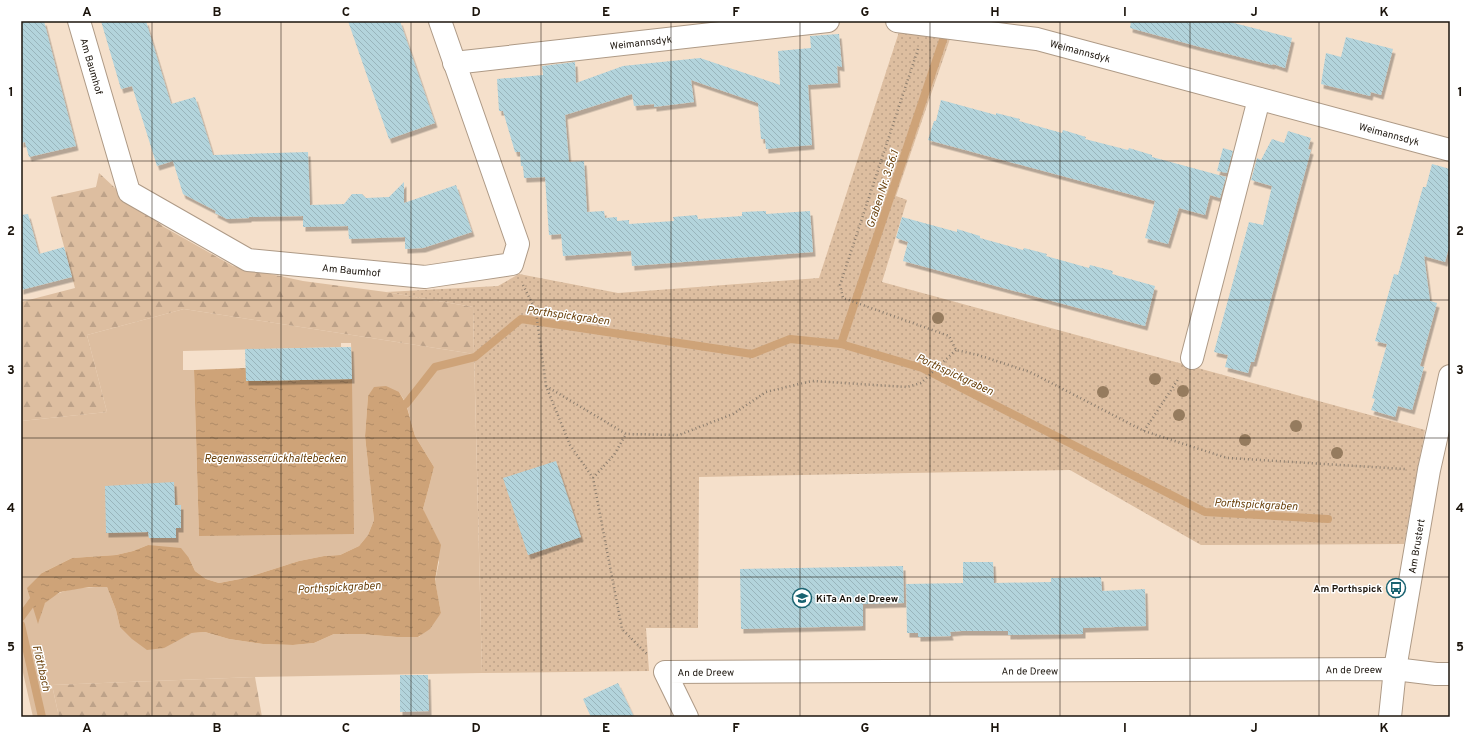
<svg xmlns="http://www.w3.org/2000/svg" width="1471" height="738" font-family="Overpass,sans-serif">
<defs>
<pattern id="forest-firs" width="22" height="20" patternUnits="userSpaceOnUse"><rect width="22" height="20" fill="#ddbea0"/><path d="M5 1l3.5 6h-7zM16 11l3.5 6h-7z" fill="#bda289"/></pattern>
<pattern id="park-dots" width="8" height="8" patternUnits="userSpaceOnUse"><rect width="8" height="8" fill="#ddbea0"/><path d="M2 2h.1M6 6h.1" fill="none" stroke="#bda289" stroke-width="1.8" stroke-linecap="round"/></pattern>
<pattern id="water-ripples" width="26" height="14" patternUnits="userSpaceOnUse"><rect width="26" height="14" fill="#cea378"/><path d="M2 4q2-2 4 0t4 0M15 11q2-2 4 0t4 0" fill="none" stroke="#b08b67"/></pattern>
<pattern id="building-back-hatch" width="6" height="6" patternUnits="userSpaceOnUse"><rect width="6" height="6" fill="#b3d4dc"/><path d="M-1 5l2 2M0 0l6 6M5-1l2 2" fill="none" stroke="#99b5bc"/></pattern>
<filter id="shadow"><feDropShadow dx="2.5" dy="4.5" stdDeviation="0" flood-color="#0004"/></filter>
</defs>
<rect width="100%" height="100%" fill="#f5e0cb"/>
<path fill="#ddbea0" fill-rule="evenodd" d="M184,309L474,354L482,673L255,677L52,685L59,717H33L21,664V421L107,412L87,335ZM341,343H351L352,379L199,536L194,370H183V351L341,347ZM399,392L406,403L415,436L434,467L429,487L423,509L439,562L435,581L441,613L419,637H397L361,634H334L314,643L293,645L263,644L229,639L205,632L192,633L180,639L120,627L116,610L107,587C88,587 58,587 45,603C41,608 41,618 38,623L42,573L72,558L116,555L133,551L148,545L189,558L195,571L206,579L219,583L245,578L299,561L324,556L340,555L359,546L368,535L374,520L365,436L368,396Z"/>
<g fill="url(#forest-firs)">
<polygon points="99,173 129,201 164,227 233,266 303,281 386,292 473,307 474,354 184,309 87,335 107,412 21,421 21,302 75,288 51,197 96,187"/>
<polygon points="255,677 262,717 59,717 52,685"/>
</g>
<polygon fill="url(#park-dots)" points="899,32 951,36 896,196 907,200 882,282 1425,430 1404,544 1201,545 1070,470 699,477 698,628 646,628 649,671 482,673 473,307 386,292 498,286 519,274 618,293 819,278"/>
<g fill="url(#water-ripples)">
<polygon points="246,368 246,381 352,379 354,534 199,536 194,370"/>
<polygon points="386,386 399,392 406,404 415,436 434,467 429,487 423,509 441,545 435,580 441,613 430,629 418,637 397,637 361,634 334,634 314,643 293,645 263,644 229,639 205,632 192,633 164,648 147,650 132,639 120,627 116,610 107,587 89,587 60,592 45,603 38,624 27,588 42,573 72,558 116,555 133,551 148,545 181,548 189,558 195,571 206,579 219,583 245,578 299,561 324,556 340,555 359,546 368,535 374,520 365,436 368,396 374,387"/>
</g>
<g fill="none" stroke-linecap="round" stroke-linejoin="round">
<g stroke="#cea378" stroke-width="8">
<polyline points="841,344 943,40"/>
<polyline points="397,409 406,404 435,367 475,357 521,319 752,354 790,339 841,344 922,368 1205,512 1328,519"/>
<polyline points="21,617 38,594"/>
<polyline points="21,625 42,717"/>
</g>
</g>
<g fill="url(#building-back-hatch)" filter="url(#shadow)">
<polygon points="21,21 44,21 76,146 29,157 25,142 21,143"/>
<polygon points="101,21 146,21 171,104 195,97 213,155 308,152 310,205 344,204 352,194 362,194 366,198 389,197 404,182 404,203 456,185 472,232 423,248 405,249 405,237 349,239 348,226 303,227 303,216 249,217 249,218 227,219 215,213 216,211 183,194 173,161 157,166 132,86 121,89"/>
<polygon points="348,21 400,21 435,123 389,139"/>
<polygon points="1131,21 1226,21 1292,38 1285,68 1273,64 1272,65 1200,47 1130,28"/>
<polygon points="839,34 842,67 837,66 838,83 808,85 812,145 766,149 765,139 761,139 758,103 691,80 694,102 654,107 654,104 634,106 632,94 565,115 569,162 584,161 587,212 604,211 605,218 617,217 617,221 629,220 629,224 674,221 673,217 697,215 698,219 742,216 742,212 766,211 766,214 810,211 813,252 632,266 631,251 563,256 561,234 549,235 545,177 524,178 523,166 521,166 520,152 515,152 503,111 499,111 497,79 543,75 542,66 575,62 576,83 623,66 700,58 780,85 778,51 811,48 810,36"/>
<polygon points="1346,37 1393,49 1381,95 1371,92 1370,96 1321,84 1326,53 1341,57"/>
<polygon points="941,100 996,115 996,113 1020,119 1019,121 1062,133 1063,130 1086,137 1085,139 1128,150 1129,148 1152,155 1152,157 1226,177 1220,198 1210,195 1205,215 1179,208 1168,244 1145,238 1155,201 928,140 934,121 936,121"/>
<polygon points="1288,131 1311,138 1308,149 1311,150 1254,362 1251,362 1248,373 1225,367 1228,355 1214,352 1249,222 1263,225 1272,186 1251,180 1257,158 1261,160 1272,139 1284,143"/>
<polygon points="1223,148 1233,151 1227,173 1217,171"/>
<polygon points="1432,164 1450,169 1450,244 1445,262 1424,256 1430,301 1437,303 1420,366 1424,367 1412,410 1398,406 1395,417 1371,410 1375,399 1372,398 1387,344 1375,341 1394,274 1398,275 1423,187 1426,187"/>
<polygon points="28,214 39,254 64,247 72,277 21,290 21,215"/>
<polygon points="902,217 957,232 957,229 980,236 980,238 1023,250 1024,248 1047,254 1046,256 1089,268 1090,265 1113,271 1112,274 1155,286 1145,326 903,261 908,242 896,238"/>
<polygon points="351,347 352,379 246,381 245,349"/>
<polygon points="556,461 581,537 528,555 503,478"/>
<polygon points="174,482 175,505 181,505 181,528 176,528 176,538 149,538 148,532 106,533 105,486"/>
<polygon points="963,562 993,562 994,583 1051,582 1051,578 1101,577 1102,591 1145,589 1146,626 1083,628 1083,634 1008,635 1008,631 961,631 950,632 951,636 918,637 918,633 907,633 906,584 963,583"/>
<polygon points="903,566 904,603 863,604 863,626 741,629 740,569"/>
<polygon points="400,675 428,675 429,711 400,712"/>
<polygon points="618,683 634,717 591,717 583,699"/>
</g>
<g fill="none" stroke-linecap="round" stroke-linejoin="round">
<defs>
<g id="minor">
<path id="s1" d="M79,21L129,192L248,260L425,277L512,264L518,244L440,21"/>
<path id="s2" d="M897,21L1037,39L1450,150"/>
<path id="s3" d="M454,63L828,21"/>
<polyline points="1192,358 1259,99"/>
<path id="s4" d="M687,717L665,672L1395,669L1436,674H1450"/>
<path id="s5" d="M1390,717L1395,669L1429,470L1450,376"/>
</g>
</defs>
<use href="#minor" stroke="#ae9a86" stroke-width="24"/>
<g stroke="#8b7d6e" stroke-width="2.5" stroke-dasharray="1 3" stroke-linecap="butt">
<polyline points="918,49 840,285 843,298 949,336 956,350 978,355 1030,372 1144,431 1227,458 1405,469"/>
<polyline points="523,285 536,311 546,386 570,445 593,478 622,629 648,655"/>
<polyline points="546,386 626,434 679,435 733,414 766,392 812,381 907,387 921,383 956,350"/>
<polyline points="1144,431 1179,378"/>
<polyline points="593,478 614,455 626,434"/>
</g>
<use href="#minor" stroke="#fff" stroke-width="22"/>
</g>
<g fill="#957b5e">
<circle cx="938" cy="318" r="6"/>
<circle cx="1155" cy="379" r="6"/>
<circle cx="1183" cy="391" r="6"/>
<circle cx="1103" cy="392" r="6"/>
<circle cx="1179" cy="415" r="6"/>
<circle cx="1296" cy="426" r="6"/>
<circle cx="1245" cy="440" r="6"/>
<circle cx="1337" cy="453" r="6"/>
</g>
<path fill="none" stroke="#1b140c" stroke-width="1" stroke-opacity="0.55" d="M152,21V717M281,21V717M411,21V717M541,21V717M671,21V717M800,21V717M930,21V717M1060,21V717M1190,21V717M1319,21V717M21,161H1450M21,300H1450M21,438H1450M21,577H1450"/>
<defs>
<symbol id="bus-ring" viewBox="-11 -11 22 22"><circle r="9.5" fill="#fff" stroke="#1a6371" stroke-width="1.5"/><path d="M-5-6H5V4H4V6H2V4H-2V6H-4V4H-5ZM-3.5-4V0h7V-4ZM-3.5 1.2v1.5H-2V1.2ZM2 1.2v1.5H3.5V1.2Z" fill="#1a6371"/></symbol>
<symbol id="school-ring" viewBox="-11 -11 22 22"><circle r="9.5" fill="#fff" stroke="#1a6371" stroke-width="1.5"/><path d="M0-5L7-2L0 1L-7-2ZM-4 1L0 2.5L4 1V4Q0 6-4 4Z" fill="#1a6371"/></symbol>
</defs>
<g fill-rule="evenodd">
<use href="#bus-ring" x="1385" y="577" width="22" height="22"/>
<use href="#school-ring" x="791" y="587" width="22" height="22"/>
</g>
<g text-anchor="middle" stroke-width="3" stroke-linejoin="round" paint-order="stroke">
<g font-size="10" fill="#1b140c" stroke="#fff">
<text dy="4" stroke="none"><textPath href="#s3" startOffset="188">Weimannsdyk</textPath></text>
<text dy="4" stroke="none"><textPath href="#s2" startOffset="186">Weimannsdyk</textPath></text>
<text dy="4" stroke="none"><textPath href="#s1" startOffset="47">Am Baumhof</textPath></text>
<text dy="4" stroke="none"><textPath href="#s2" startOffset="506">Weimannsdyk</textPath></text>
<text dy="4" stroke="none"><textPath href="#s1" startOffset="419">Am Baumhof</textPath></text>
<text dy="4" stroke="none"><textPath href="#s5" startOffset="173">Am Brustert</textPath></text>
<text dy="4" stroke="none"><textPath href="#s4" startOffset="739">An de Dreew</textPath></text>
<text dy="4" stroke="none"><textPath href="#s4" startOffset="415">An de Dreew</textPath></text>
<text dy="4" stroke="none"><textPath href="#s4" startOffset="91">An de Dreew</textPath></text>
</g>
<g font-size="10" font-weight="bold" fill="#1b140c" stroke="#fff" text-anchor="end">
<text x="1382" y="592">Am Porthspick</text>
<text x="816" y="602" text-anchor="start">KiTa An de Dreew</text>
</g>
<g font-size="11" font-style="italic" fill="#6b420d" stroke="#fff">
<text transform="translate(882 189) rotate(-72)" y="4">Graben Nr. 3.56.1</text>
<text transform="translate(568 315) rotate(8)" y="4">Porthspickgraben</text>
<text transform="translate(955 374) rotate(25)" y="4">Porthspickgraben</text>
<text x="275" y="462">Regenwasserrückhaltebecken</text>
<text transform="translate(1256 504) rotate(3)" y="4">Porthspickgraben</text>
<text transform="translate(339 587) rotate(-3)" y="4">Porthspickgraben</text>
<text transform="translate(42 668) rotate(77)" y="4">Flöthbach</text>
</g>
</g>
<rect width="1471" height="738" fill="none" stroke="#ffffff" stroke-width="44"/>
<rect x="22" y="22" width="1427" height="694" fill="none" stroke="#1b140c" stroke-width="1.5"/>
<g font-size="13" text-anchor="middle" font-weight="bold" fill="#1b140c">
<text x="87" y="16">A</text>
<text x="217" y="16">B</text>
<text x="346" y="16">C</text>
<text x="476" y="16">D</text>
<text x="606" y="16">E</text>
<text x="736" y="16">F</text>
<text x="865" y="16">G</text>
<text x="995" y="16">H</text>
<text x="1125" y="16">I</text>
<text x="1254" y="16">J</text>
<text x="1384" y="16">K</text>
<text x="11" y="96">1</text>
<text x="1460" y="96">1</text>
<text x="11" y="235">2</text>
<text x="1460" y="235">2</text>
<text x="11" y="374">3</text>
<text x="1460" y="374">3</text>
<text x="11" y="512">4</text>
<text x="1460" y="512">4</text>
<text x="11" y="651">5</text>
<text x="1460" y="651">5</text>
<text x="87" y="732">A</text>
<text x="217" y="732">B</text>
<text x="346" y="732">C</text>
<text x="476" y="732">D</text>
<text x="606" y="732">E</text>
<text x="736" y="732">F</text>
<text x="865" y="732">G</text>
<text x="995" y="732">H</text>
<text x="1125" y="732">I</text>
<text x="1254" y="732">J</text>
<text x="1384" y="732">K</text>
</g>
</svg>
